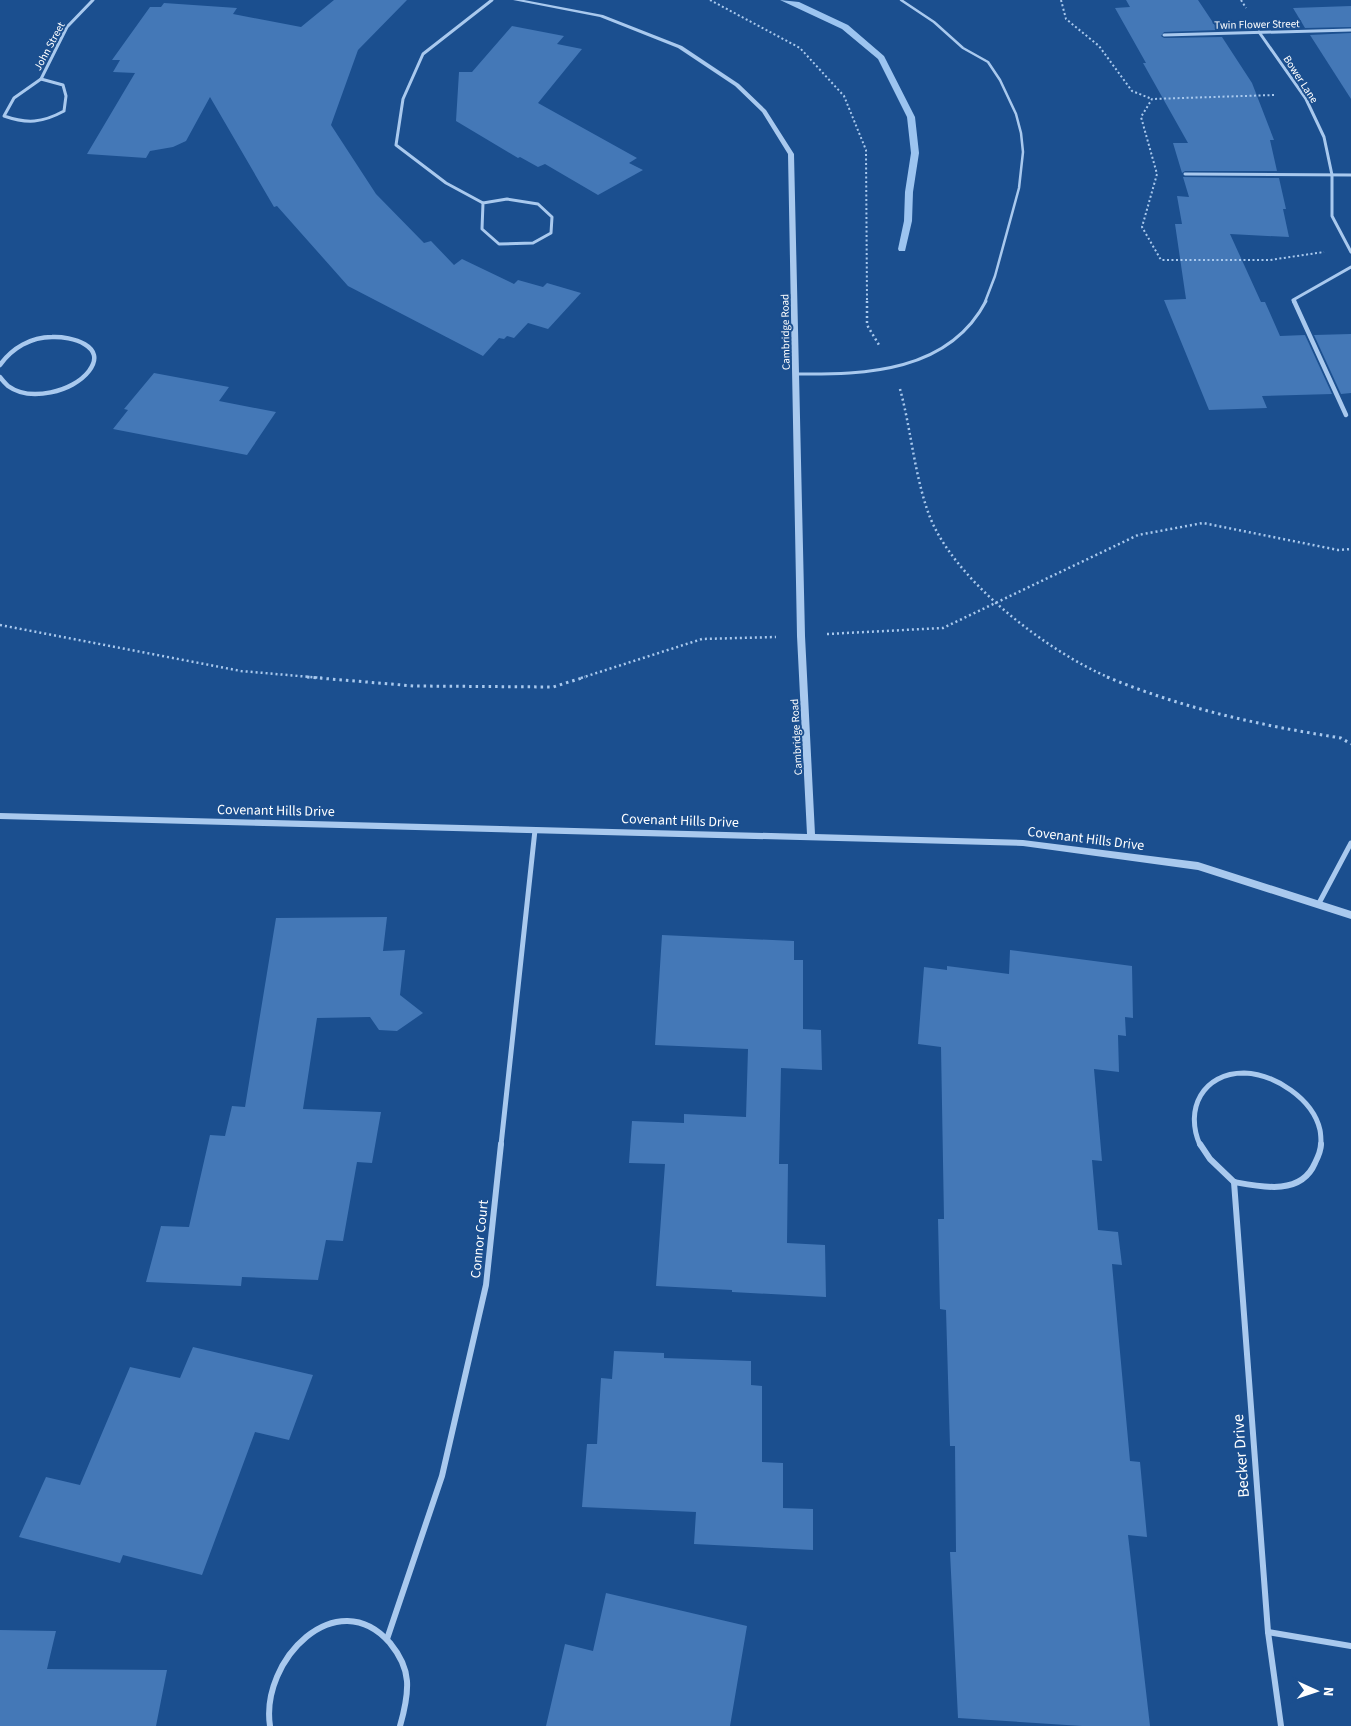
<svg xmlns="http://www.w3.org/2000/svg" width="1351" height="1726" font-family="'Source Sans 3',sans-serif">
<rect width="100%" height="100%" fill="#1b4f8f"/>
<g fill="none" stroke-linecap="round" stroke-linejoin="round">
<polygon fill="#9cc4f0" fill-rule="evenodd" points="780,0 799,2 848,25 884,56 915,117 919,153 913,192 912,221 905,251 899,251 898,249 904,221 905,192 911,153 907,117 878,59 842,29"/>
</g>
<g fill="#4478b7">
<polygon points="334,0 407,0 358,50 331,125 376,194 424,243 431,241 454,265 462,259 514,284 518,280 543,287 547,283 581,293 548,329 528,323 514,338 507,336 504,339 499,338 483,356 348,286 277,206 274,207 210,97 186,141 173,147 150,151 146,158 87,154 135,73 113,72 120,60 112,60 150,7 161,7 164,3 237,8 233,14 301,27"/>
<polygon points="1126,0 1198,0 1218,30 1164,32 1161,36 1164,38 1222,37 1252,83 1274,140 1270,140 1277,171 1185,171 1182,173 1173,143 1188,143 1143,63 1146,63 1115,8 1130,7"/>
<polygon points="1351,6 1351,27 1305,28 1293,8"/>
<polygon points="512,26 564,36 557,44 582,49 538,103 637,158 629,163 643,170 598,195 545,164 538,167 520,157 518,158 456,121 459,72 472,72"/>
<polygon points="1351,33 1351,99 1310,35"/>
<polygon points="1183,177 1279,178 1286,209 1283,209 1289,237 1230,234 1261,302 1265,302 1280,336 1305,335 1332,394 1262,396 1267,408 1209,410 1164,300 1186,299 1175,224 1182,224 1177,196 1189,197"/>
<polygon points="1351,334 1351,393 1341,394 1314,335"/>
<polygon points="154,373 229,387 219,401 276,412 247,455 113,429 128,410 124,409"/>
<polygon points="387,917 383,951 405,950 400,995 423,1013 397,1031 379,1030 370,1017 317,1018 303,1109 381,1112 372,1163 357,1162 343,1241 326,1240 318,1280 242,1277 241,1286 146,1282 161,1226 189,1227 210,1135 225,1136 232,1106 245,1107 276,918"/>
<polygon points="662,935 794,941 794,960 803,960 803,1029 821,1030 822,1070 781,1068 779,1164 788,1164 787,1243 825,1245 826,1297 732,1292 732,1290 656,1286 665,1164 629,1163 632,1121 684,1123 684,1114 746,1117 748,1049 655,1045"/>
<polygon points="1010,950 1132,966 1133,1018 1125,1017 1126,1036 1118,1035 1119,1072 1094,1069 1102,1161 1092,1160 1098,1230 1118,1232 1122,1265 1112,1264 1120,1352 1130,1461 1140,1462 1147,1537 1128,1535 1150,1726 1082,1726 958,1718 950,1552 956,1552 955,1446 950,1446 946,1310 940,1309 938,1219 944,1219 941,1047 918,1044 924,967 947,970 947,966 1009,974"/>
<polygon points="193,1347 313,1375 289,1440 255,1432 202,1575 123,1555 120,1563 19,1537 46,1477 80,1485 130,1367 180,1378"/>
<polygon points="614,1351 664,1353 664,1358 751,1361 751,1385 762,1386 762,1462 783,1463 783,1508 813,1509 813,1550 694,1544 696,1512 582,1507 587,1444 597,1444 601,1378 612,1379"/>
<polygon points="606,1593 747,1626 730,1726 546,1726 565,1644 593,1651"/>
<polygon points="0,1630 56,1631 47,1669 167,1670 156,1726 0,1726"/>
</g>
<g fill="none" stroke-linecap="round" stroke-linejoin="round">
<g stroke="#a9c9ee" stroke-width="2" stroke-dasharray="2 2.5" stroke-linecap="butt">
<polyline points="710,0 800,48 844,96 866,150 867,302"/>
<polyline points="1061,0 1066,19 1099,46 1132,91 1152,99"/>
<polyline points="1241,0 1246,8"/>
<polyline points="1274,95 1152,99 1141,117 1157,174 1142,227 1161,260 1270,260 1324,252"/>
</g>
<g stroke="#a9c9ee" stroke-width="2.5" stroke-dasharray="2 3" stroke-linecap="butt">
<polyline points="867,301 867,325 879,345"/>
<path d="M900,389C911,429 914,472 928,512C951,578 1046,651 1110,678"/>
<polyline points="0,625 241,671 322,678"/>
<polyline points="827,634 943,628 1138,535 1203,523 1338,550 1351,549"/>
<polyline points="581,678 702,639 776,637"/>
</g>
<g stroke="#a9c9ee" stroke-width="3" stroke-dasharray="2.5 4" stroke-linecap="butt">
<polyline points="307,677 414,686 553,687 585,677"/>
<path d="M1107,677C1185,709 1258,725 1341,738L1351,744"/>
</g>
<polyline stroke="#a9c9ee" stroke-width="2.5" points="901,0 934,22 963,48 988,62 1000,80 1016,114 1021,133 1023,152 1019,188 995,276 985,302"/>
<path stroke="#a9c9ee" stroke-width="3" d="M795,374C866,375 949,372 986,301"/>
<g stroke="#a9c9ee" stroke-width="3">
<polyline points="1259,32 1306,99 1324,137 1332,175 1332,216 1351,252"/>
<polyline points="1164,35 1351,30"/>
<path d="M41,79L63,85L66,96L64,111C42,123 27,124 4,116L14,98Z"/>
<polyline points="41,79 67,27 93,0"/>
<polyline points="1185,174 1351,175"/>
<polygon points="507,199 538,204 552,217 551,233 533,243 499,244 482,229 483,203"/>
<polyline points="483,203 446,183 396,145 403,99 423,54 492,0"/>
<polyline points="1294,302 1293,300 1351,267"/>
</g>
<g stroke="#a9c9ee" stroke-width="4.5">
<polyline points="1294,301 1346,415"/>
<path d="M0,365C12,348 31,337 52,337C71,336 108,346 89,371C73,392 30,402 8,386C5,383 2,380 0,377"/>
</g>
<g stroke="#a9c9ee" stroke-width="5">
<polyline points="1318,905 1351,843"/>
<polyline points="501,1145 535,830"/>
<path d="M1200,1145C1184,1109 1203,1073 1244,1073C1275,1074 1313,1099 1320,1130C1321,1135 1321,1140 1321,1145"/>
</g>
<g stroke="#a9c9ee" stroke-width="6">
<polyline points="1200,1144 1210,1159 1234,1182"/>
<path d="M1234,1182C1261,1187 1301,1196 1315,1163C1318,1157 1321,1151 1321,1144"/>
<polyline points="1234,1182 1268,1632 1281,1726"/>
<polyline points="1268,1632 1351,1646"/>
<polyline points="387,1639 442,1476 486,1285 501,1144"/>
<path d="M270,1726C260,1660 337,1582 390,1643C399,1654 406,1667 407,1681C408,1696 404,1712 400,1726"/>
</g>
<polygon fill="#a9c9ee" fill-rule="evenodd" points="513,0 524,0 603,15 682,46 739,84 766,110 794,154 805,636 815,834 1023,840 1198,862 1351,911 1351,919 1198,870 1023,846 0,819 0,813 807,834 797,636 788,154 762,112 735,86 678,48 600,17"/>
</g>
<g text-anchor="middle" stroke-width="4" stroke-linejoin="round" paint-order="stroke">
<g font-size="11" fill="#fff" stroke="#1b4f8f">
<text transform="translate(1257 24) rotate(-1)" y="4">Twin Flower Street</text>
<text transform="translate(49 46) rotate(-62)" y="4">John Street</text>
<text transform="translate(1301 79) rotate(57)" y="4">Bower Lane</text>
<text transform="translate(785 332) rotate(-91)" y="4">Cambridge Road</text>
<text transform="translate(796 737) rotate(-93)" y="4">Cambridge Road</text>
</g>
<g font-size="14" fill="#fff" stroke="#1b4f8f">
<text transform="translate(276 810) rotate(1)" y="5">Covenant Hills Drive</text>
<text transform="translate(680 820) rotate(2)" y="5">Covenant Hills Drive</text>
<text transform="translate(1086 838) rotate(7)" y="5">Covenant Hills Drive</text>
<text transform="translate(479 1239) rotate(-84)" y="5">Connor Court</text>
</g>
<g font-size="16" fill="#fff" stroke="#1b4f8f">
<text transform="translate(1240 1456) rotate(-94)" y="6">Becker Drive</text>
</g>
</g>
<g transform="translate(1316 1691) rotate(93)" stroke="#1b4f8f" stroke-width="4" paint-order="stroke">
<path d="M0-4L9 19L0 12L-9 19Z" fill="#ffffff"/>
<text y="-8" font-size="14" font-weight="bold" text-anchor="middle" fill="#ffffff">N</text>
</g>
</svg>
